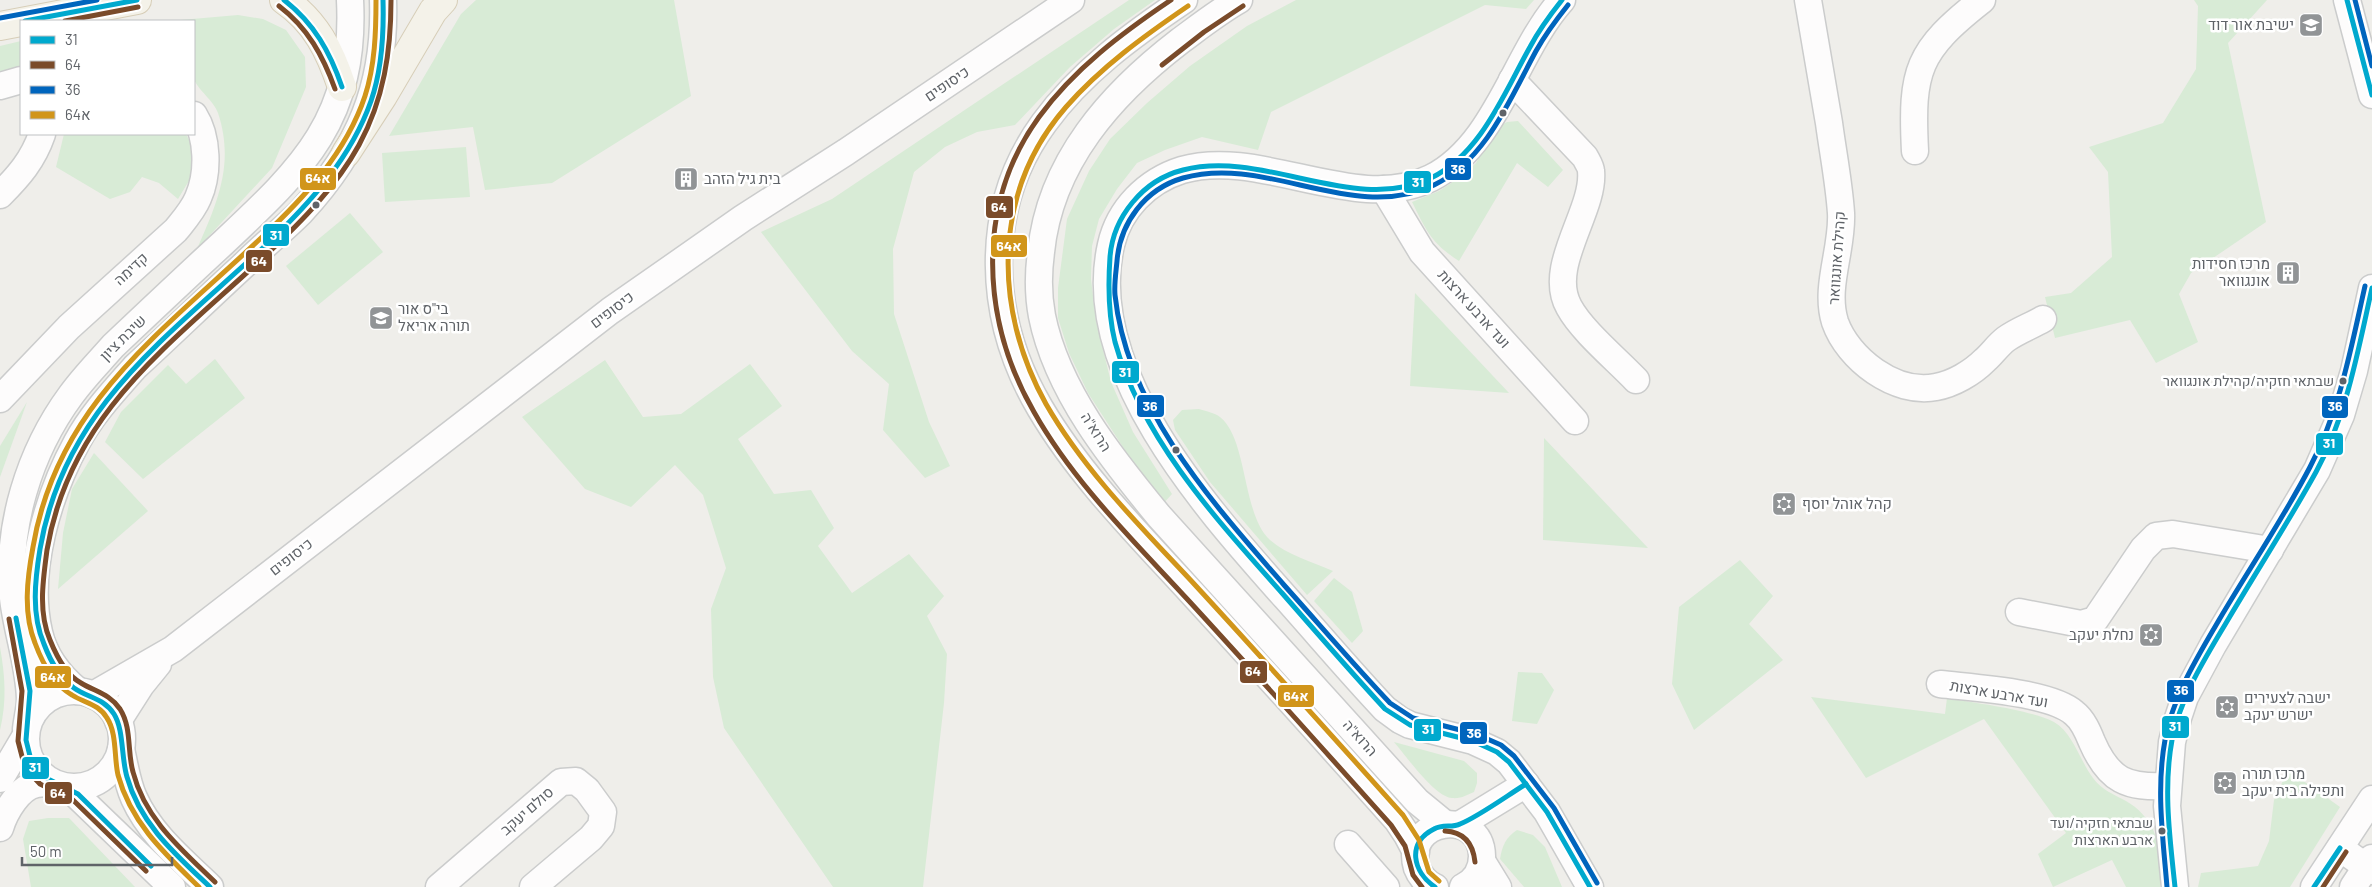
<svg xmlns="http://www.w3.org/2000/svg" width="2372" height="887" font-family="Barlow,Heebo,sans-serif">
<rect width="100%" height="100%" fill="#efeeea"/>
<g fill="#d8ebd6">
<polygon points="476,0 674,0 691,96 552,183 485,190 473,127 389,136 461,14"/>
<polygon points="1129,0 1155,0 1114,29 1070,67 1015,125 977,132 945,147 914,172 893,249 894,314 929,422 950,466 925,478 883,430 889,384 852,351 761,232 832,199"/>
<polygon points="1296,0 1534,0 1526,9 1485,5 1271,112 1258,150 1202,137 1165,150 1137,163 1117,189 1099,219 1092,246 1091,279 1096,321 1111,382 1133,432 1172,494 1161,506 1088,393 1069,353 1058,318 1058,288 1067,219 1089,171 1110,139 1147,103 1190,66 1247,26"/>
<polygon points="2194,0 2267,0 2228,43 2266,222 2191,273 2179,294 2198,342 2156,363 2130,320 2055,338 2045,297 2071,293 2112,257 2108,172 2089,147 2163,123 2196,69 2198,6"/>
<path d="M238,15L263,19L286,30L305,57L306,87L272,168L197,249C217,203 235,164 218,113C214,101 197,89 194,79C190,68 194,34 194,21H169Z"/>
<polygon points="21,41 21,68 0,74 0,46"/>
<path d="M1518,121L1563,170L1548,187L1517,163L1459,261C1431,243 1426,230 1412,202L1439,191L1462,176L1476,163L1496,128L1507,122Z"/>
<polygon points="64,134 186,134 190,142 193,174 178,199 159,183 142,177 130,192 110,199 56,167"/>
<polygon points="466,147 470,197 385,202 382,153"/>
<polygon points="350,213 383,252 318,305 286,266"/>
<polygon points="1415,293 1509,393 1410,386"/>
<polygon points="215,359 245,398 143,479 105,442 121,412 168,365 186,384"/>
<polygon points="605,360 643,417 681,414 750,364 782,406 738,439 774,494 811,490 834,528 818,546 852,593 909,554 944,596 927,616 947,654 944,703 923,887 833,887 724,728 713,677 711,609 726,568 703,495 675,465 631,507 585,489 522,417"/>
<polygon points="27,402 0,477 0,446"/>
<path d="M1199,409C1205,411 1215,413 1220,417C1248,439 1242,515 1270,540C1287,555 1313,562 1333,571L1307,595L1210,482L1175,430L1173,420L1182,410Z"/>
<polygon points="1544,438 1648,548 1543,540"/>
<polygon points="94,453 148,511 58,589 63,533 72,489"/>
<polygon points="1740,560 1773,596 1749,624 1783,660 1694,730 1672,684 1679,607"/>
<polygon points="1334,578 1352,592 1363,631 1352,643 1314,601"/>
<path d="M0,647C5,675 7,701 0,730Z"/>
<polygon points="1518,672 1542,673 1554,690 1537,724 1512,721"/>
<path d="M1811,697L1945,714L1947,698C1975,703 2031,710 2054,722C2073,733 2080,761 2093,778C2102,790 2113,794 2126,801C2158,819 2164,854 2160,887H2126L2112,860L2053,887L2038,854L2066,833L1984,719L1866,778Z"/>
<path d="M1394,742L1464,761L1477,773V783L1474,792C1467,795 1461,799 1452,798C1435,797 1406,756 1394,742Z"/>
<polygon points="2288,770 2340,807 2290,887 2198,887 2201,873 2258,866 2269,841 2274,800"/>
<polygon points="48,818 69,818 135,887 31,887 23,839 29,821"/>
<path d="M1517,830L1533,835L1545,847L1562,887H1524L1500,859C1502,846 1506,837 1517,830Z"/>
</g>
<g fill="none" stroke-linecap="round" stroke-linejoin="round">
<defs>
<g id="minor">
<path d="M1184,0C1132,35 1081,72 1044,123C981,209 988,320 1040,408C1080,476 1138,534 1191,592C1261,668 1329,744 1397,820L1407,835L1416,852"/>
<path d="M1239,0C1218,12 1199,27 1180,41C1111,94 1050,162 1041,252C1038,274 1038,295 1042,316C1057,391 1112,459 1159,516L1417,801L1445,824"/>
<path d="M1562,0C1515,52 1497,145 1431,178C1356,215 1261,147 1182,170C1147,181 1119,209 1111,245C1082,372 1209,511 1286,598C1319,635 1351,673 1385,709L1400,720L1410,725L1473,741L1497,752L1509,762L1547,812L1590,887"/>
<path d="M1808,0C1815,41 1822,82 1829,123C1833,153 1839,183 1841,213C1843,249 1824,287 1835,322C1848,359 1895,395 1936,387C1953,384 1972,373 1985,360C1992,354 1998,345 2006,339C2017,331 2031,326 2043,319"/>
<polyline points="2347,0 2372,95"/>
<path d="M1512,80L1585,157C1587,161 1591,167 1591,171C1595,211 1546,266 1569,307C1582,331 1616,359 1636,380"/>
<polyline points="0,86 21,80"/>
<path d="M1915,151C1911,70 1917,51 1982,0"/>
<polyline points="1384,189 1422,252 1575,421"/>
<path d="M0,195C19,176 33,160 42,134"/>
<path d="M0,399L69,327L176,230C184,220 193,210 198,198C209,173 208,137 194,115"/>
<polyline points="2019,612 2081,624 2095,620 2143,549 2156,536 2173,534 2270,550"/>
<path d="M1940,684C1973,688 2050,692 2074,713C2083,720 2088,732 2092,742C2109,781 2127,788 2168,786"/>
<circle cx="74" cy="739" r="48"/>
<path d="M78,691C60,676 44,655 39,632C25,572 48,495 77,442C92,414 114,391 135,367C172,333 208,298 245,264C263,246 283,230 301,212C359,149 386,86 383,0"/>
<polyline points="93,695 173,649 610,311 743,218 846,152 1071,0"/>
<polyline points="118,721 141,685 158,664"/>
<path d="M26,729C27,719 30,709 30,699C29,665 17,632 13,598C6,527 29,452 71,395C84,377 99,362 113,346C150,311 187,276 224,242C304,167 356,118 350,0"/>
<path d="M121,749C125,766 127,783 134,798C150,834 182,860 210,887"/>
<polyline points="0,779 25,737"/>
<polyline points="69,788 172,887"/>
<polyline points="1459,825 1526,784"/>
<path d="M0,828C5,812 19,787 37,784C42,783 48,783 53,783"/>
<polyline points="1348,844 1386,887"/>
<polyline points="2340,848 2372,871"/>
<polyline points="1482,861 1498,887"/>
<polyline points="439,887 561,782 576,781 587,790 603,812 601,826 591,838 533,887"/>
<path d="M1435,887C1427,884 1420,876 1417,868C1402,818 1481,807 1482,856C1482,870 1475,881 1463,887"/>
<polyline points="2175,887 2167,806 2172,742 2178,718 2185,697 2213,645 2317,470 2341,415 2354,371 2372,288"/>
<polyline points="2314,887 2372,799"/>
<polyline points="2353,887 2372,858"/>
</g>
<g id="major">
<path d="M284,0C316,22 330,51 342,87"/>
<polyline points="0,26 137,0"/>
<polyline points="346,153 383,96 433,11 443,0"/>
</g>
</defs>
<use href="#minor" stroke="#cbcccc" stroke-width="29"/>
<use href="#major" stroke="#d7ceb8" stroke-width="30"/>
<use href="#minor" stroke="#fdfcfc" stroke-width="26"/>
<use href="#major" stroke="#f4f2e9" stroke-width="28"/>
<defs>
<g id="bus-1">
<path d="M284,0C314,23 330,52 342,87"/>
<path d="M1562,0C1550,15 1539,30 1530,47C1504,93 1481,154 1431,178C1354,215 1264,149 1183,170C1143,180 1113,217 1110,257C1108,286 1108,314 1115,342C1142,439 1217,520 1282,593C1316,632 1350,671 1385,709L1410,725L1473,741L1497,752L1509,762L1547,812L1590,887"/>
<polyline points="2347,0 2372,95"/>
<polyline points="25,21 137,0"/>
<polyline points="16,618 30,691 26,740 32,764 44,777 78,794 151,866"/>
<path d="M210,887C176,855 140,824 127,777C121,757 124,730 114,714C104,698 88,698 74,688C60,678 50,660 44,644C31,614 35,580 40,549C64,407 169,336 267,244C310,203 351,158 371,101C382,69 384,34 383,0"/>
<path d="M1435,887C1413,872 1406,843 1434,829C1443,824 1452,828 1460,824C1478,817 1508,795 1526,784"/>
<path d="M2175,887C2170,839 2163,789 2172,740C2181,695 2206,657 2229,618C2258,569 2289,521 2316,472C2347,415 2358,350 2372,288"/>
<polyline points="2314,887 2340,848"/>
</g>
<g id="bus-2">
<path d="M1171,0C1122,33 1074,69 1039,117C975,205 981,320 1034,412C1074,483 1134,541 1189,601C1257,675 1324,750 1391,825L1405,846L1413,875L1422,887"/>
<path d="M279,6C308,28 323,56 335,89"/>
<polyline points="65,21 138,7"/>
<polyline points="1162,65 1204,32 1243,6"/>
<polyline points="9,619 22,691 18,741 25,768 40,784 73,800 146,871"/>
<path d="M1445,831C1464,832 1473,843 1475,862"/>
<path d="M215,882C181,849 145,819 133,772C127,751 132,728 120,709C110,694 96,692 81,683C66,675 56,655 50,640C38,612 43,580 47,550C70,413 171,344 266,255C301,222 336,187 359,145C384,99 391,51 391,0"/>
<polyline points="2323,887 2346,852"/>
</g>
<g id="bus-3">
<polyline points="2355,0 2372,66"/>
<path d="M1568,5C1556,20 1545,35 1536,51C1510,99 1486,160 1434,185C1353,224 1266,154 1183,178C1145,189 1120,223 1117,261C1116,272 1114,284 1115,295C1127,409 1212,502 1284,585C1319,624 1354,665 1390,703L1413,718L1476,734L1501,745L1514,756L1554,808L1597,883"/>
<polyline points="0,18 97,0"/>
<path d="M2167,887C2163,838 2156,789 2165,740C2173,696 2197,658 2219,620C2249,569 2283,519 2310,467C2340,410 2351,348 2365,286"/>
</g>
<g id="bus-4">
<path d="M1188,6C1144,36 1101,67 1066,107C992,192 993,309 1046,404C1085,472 1143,529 1196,586C1266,662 1334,738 1403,815L1419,840L1429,872L1439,881"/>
<path d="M199,887C165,854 131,823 118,775C114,758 117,733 107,718C99,704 84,703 72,695C54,685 42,662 35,643C23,613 27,579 33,547C57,404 162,332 261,238C304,198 346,153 365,96C375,65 376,32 376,0"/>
</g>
</defs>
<use href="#bus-1" stroke="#fff" stroke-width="9"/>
<use href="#bus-2" stroke="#fff" stroke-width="9"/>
<use href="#bus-3" stroke="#fff" stroke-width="9"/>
<use href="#bus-4" stroke="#fff" stroke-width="9"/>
<use href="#bus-1" stroke="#00a9ce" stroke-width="5"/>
<use href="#bus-2" stroke="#7a4b2a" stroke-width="5"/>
<use href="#bus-3" stroke="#0065bd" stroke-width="5"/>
<use href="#bus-4" stroke="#d1951a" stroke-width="5"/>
</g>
<defs>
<symbol id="university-square" viewBox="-11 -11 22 22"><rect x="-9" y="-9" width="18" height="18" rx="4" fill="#919496" stroke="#fff"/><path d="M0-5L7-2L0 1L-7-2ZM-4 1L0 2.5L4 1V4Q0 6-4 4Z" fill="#fff"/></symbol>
<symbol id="building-square" viewBox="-11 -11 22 22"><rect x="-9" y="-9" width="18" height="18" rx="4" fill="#919496" stroke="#fff"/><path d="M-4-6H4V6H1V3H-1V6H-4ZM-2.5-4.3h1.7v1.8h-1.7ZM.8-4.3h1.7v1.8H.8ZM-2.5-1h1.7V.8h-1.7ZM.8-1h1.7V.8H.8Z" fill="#fff"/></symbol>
<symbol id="school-square" viewBox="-11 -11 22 22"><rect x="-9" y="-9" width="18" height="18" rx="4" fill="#919496" stroke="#fff"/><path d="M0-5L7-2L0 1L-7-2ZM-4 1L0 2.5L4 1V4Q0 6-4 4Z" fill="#fff"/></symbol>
<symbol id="synagogue-square" viewBox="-11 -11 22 22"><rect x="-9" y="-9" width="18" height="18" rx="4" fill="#919496" stroke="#fff"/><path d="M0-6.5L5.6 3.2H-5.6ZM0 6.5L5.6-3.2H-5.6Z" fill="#fff"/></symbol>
</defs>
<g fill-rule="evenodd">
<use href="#university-square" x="2297" y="11" width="28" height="28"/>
<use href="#building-square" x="672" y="165" width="28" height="28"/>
<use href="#building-square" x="2274" y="259" width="28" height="28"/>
<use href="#school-square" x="367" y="304" width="28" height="28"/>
<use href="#synagogue-square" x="1770" y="490" width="28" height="28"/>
<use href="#synagogue-square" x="2137" y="621" width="28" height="28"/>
<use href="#synagogue-square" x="2213" y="693" width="28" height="28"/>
<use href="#synagogue-square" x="2211" y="769" width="28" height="28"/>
</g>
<g fill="#5f6368" stroke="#fff" stroke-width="2">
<circle cx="1503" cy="113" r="4.5"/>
<circle cx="316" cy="205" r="4.5"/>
<circle cx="2343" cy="381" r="4.5"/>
<circle cx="1176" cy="450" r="4.5"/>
<circle cx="2162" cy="831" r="4.5"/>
</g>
<g text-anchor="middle" stroke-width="5" stroke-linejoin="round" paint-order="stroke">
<g font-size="14" fill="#5f6368" stroke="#fff" text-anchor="end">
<text x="2334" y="386">שבתאי חזקיה/קהילת אונגוואר</text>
<text x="2153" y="828">שבתאי חזקיה/ועד<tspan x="2153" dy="17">ארבע הארצות</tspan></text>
</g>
<g font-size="15" fill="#5f6368" stroke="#fff" text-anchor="start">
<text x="2294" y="30" text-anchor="end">ישיבת אור דוד</text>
<text x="704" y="184">בית גיל הזהב</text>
<text x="2270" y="269" text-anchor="end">מרכז חסידות<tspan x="2270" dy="17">אונגוואר</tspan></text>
<text x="398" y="314">בי"ס אור<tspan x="398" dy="17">תורה אריאל</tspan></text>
<text x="1802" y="509">קהל אוהל יוסף</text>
<text x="2134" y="640" text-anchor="end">נחלת יעקב</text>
<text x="2244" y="703">ישבה לצעירים<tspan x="2244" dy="17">ישרש יעקב</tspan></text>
<text x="2242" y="779">מרכז תורה<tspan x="2242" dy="17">ותפילה בית יעקב</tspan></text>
</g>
<g font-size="15" fill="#5f6368" stroke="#fff">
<text transform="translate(947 84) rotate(-34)" y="5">כיסופים</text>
<text transform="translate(1837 258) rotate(-86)" y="5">קהילת אונגוואר</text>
<text transform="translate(131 269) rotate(-43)" y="5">קדימה</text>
<text transform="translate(1474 309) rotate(48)" y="5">ועד ארבע ארצות</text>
<text transform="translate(612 310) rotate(-37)" y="5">כיסופים</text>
<text transform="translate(123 338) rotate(-45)" y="5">שיבת ציון</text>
<text transform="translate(1096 432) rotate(58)" y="5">הרוא"ה</text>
<text transform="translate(291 557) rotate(-38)" y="5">כיסופים</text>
<text transform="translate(1999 694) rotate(10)" y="5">ועד ארבע ארצות</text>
<text transform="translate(1360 738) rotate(48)" y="5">הרוא"ה</text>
<text transform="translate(527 811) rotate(-41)" y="5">סולם יעקב</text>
</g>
</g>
<g stroke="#fff" stroke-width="2">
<rect x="1444" y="157" width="28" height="24" rx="5" fill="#0065bd"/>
<rect x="299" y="167" width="38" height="24" rx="5" fill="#d1951a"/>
<rect x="1403" y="170" width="29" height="24" rx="5" fill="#00a9ce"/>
<rect x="985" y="195" width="29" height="24" rx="5" fill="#7a4b2a"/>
<rect x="262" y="223" width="28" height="24" rx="5" fill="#00a9ce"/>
<rect x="990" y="234" width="38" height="24" rx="5" fill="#d1951a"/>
<rect x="245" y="249" width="28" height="24" rx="5" fill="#7a4b2a"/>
<rect x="1111" y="360" width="29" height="24" rx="5" fill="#00a9ce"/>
<rect x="1136" y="394" width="29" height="24" rx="5" fill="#0065bd"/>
<rect x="2321" y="395" width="28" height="24" rx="5" fill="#0065bd"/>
<rect x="2315" y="432" width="29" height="24" rx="5" fill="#00a9ce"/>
<rect x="1239" y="660" width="29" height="24" rx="5" fill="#7a4b2a"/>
<rect x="34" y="665" width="38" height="24" rx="5" fill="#d1951a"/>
<rect x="2166" y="679" width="29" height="24" rx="5" fill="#0065bd"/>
<rect x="1277" y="684" width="38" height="24" rx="5" fill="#d1951a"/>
<rect x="2161" y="715" width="29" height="24" rx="5" fill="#00a9ce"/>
<rect x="1413" y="718" width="29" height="24" rx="5" fill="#00a9ce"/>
<rect x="1459" y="721" width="29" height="24" rx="5" fill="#0065bd"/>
<rect x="21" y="756" width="29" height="24" rx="5" fill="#00a9ce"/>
<rect x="44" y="781" width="29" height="24" rx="5" fill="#7a4b2a"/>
</g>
<g font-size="14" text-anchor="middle" font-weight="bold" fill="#fff">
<text x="1458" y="174">36</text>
<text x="318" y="183">64א</text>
<text x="1418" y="187">31</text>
<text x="999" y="212">64</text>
<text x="276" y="240">31</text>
<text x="1009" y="251">64א</text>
<text x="259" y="266">64</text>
<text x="1125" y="377">31</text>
<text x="1150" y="411">36</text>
<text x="2335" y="411">36</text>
<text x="2329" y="448">31</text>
<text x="1253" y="676">64</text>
<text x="53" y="682">64א</text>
<text x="2181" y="695">36</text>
<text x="1296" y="701">64א</text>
<text x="2175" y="731">31</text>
<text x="1428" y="734">31</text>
<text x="1474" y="738">36</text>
<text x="35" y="772">31</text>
<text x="58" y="798">64</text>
</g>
<rect x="20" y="20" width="175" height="115" fill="#ffffff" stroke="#bfc1c3"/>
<rect x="30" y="36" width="25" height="8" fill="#00a9ce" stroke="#bfc1c3"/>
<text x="65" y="45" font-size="15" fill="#5f6368">31</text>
<rect x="30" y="61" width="25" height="8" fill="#7a4b2a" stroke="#bfc1c3"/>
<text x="65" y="70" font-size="15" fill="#5f6368">64</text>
<rect x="30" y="86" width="25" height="8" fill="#0065bd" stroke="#bfc1c3"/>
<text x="65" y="95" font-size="15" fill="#5f6368">36</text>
<rect x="30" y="111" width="25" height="8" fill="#d1951a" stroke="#bfc1c3"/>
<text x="65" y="120" font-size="15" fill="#5f6368">64א</text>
<path d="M22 857v8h150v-8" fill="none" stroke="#5f6368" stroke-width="2.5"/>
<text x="30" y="857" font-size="15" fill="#5f6368" stroke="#ffffff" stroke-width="4" paint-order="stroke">50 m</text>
</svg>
